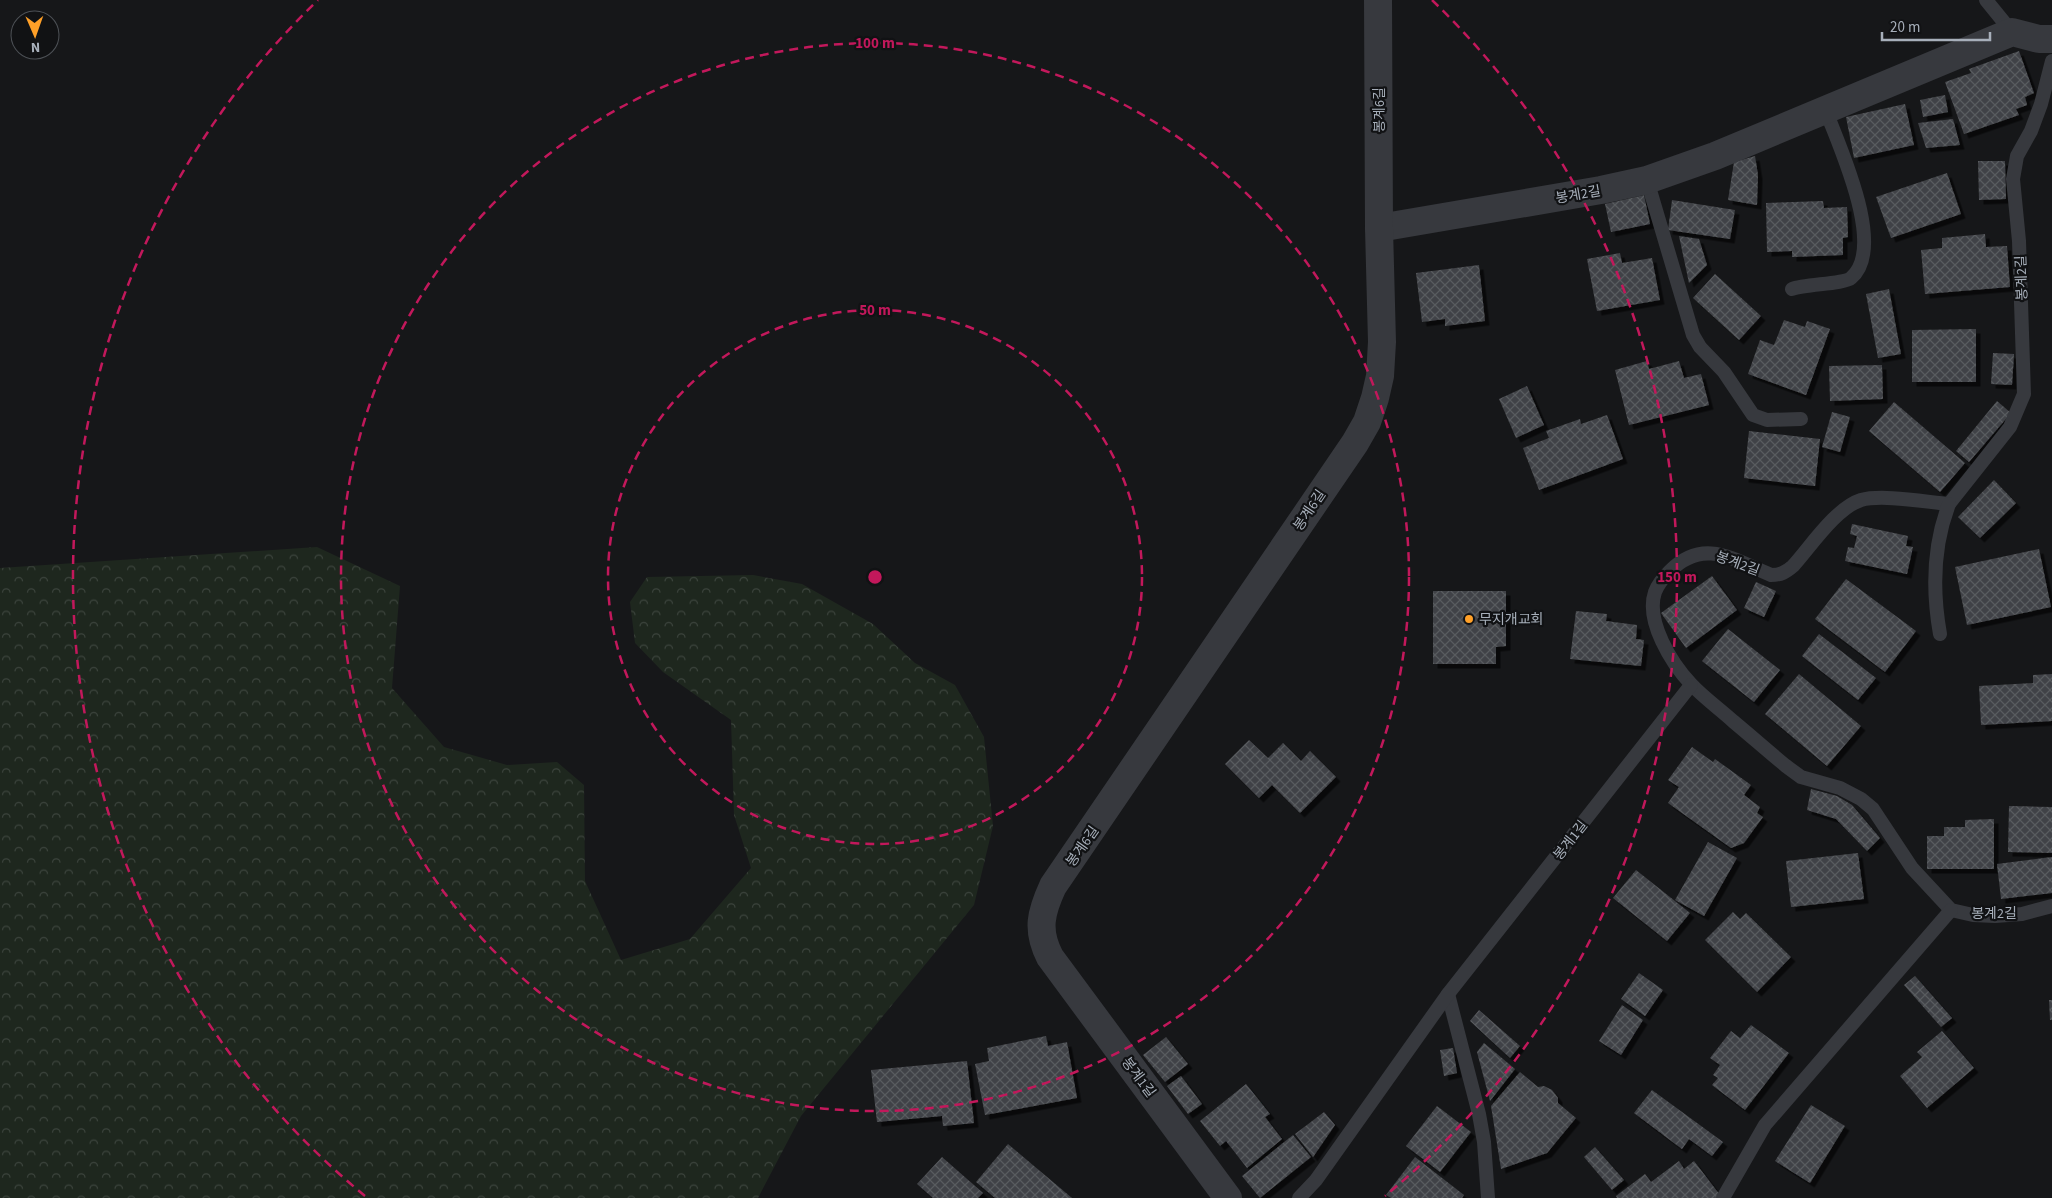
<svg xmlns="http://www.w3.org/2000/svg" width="2052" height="1198" font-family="'Source Sans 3','Noto Sans KR',sans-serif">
<defs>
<pattern id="forest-crowns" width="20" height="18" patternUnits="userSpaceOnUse" patternTransform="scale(1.25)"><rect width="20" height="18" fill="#1e271e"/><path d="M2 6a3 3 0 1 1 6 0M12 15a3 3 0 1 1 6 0" fill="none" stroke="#3c443d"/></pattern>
<pattern id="building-cross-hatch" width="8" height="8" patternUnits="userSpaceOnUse" patternTransform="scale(1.25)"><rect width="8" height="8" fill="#404246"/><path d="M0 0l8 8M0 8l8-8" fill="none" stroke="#595b5f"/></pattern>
<filter id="shadow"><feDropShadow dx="4.5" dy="4.5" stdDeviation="0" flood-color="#0009"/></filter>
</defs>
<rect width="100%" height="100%" fill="#161719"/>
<polygon fill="url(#forest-crowns)" points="317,547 400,586 392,688 444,747 507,765 557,762 584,785 585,881 621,960 690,939 751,868 734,815 731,720 663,672 635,643 630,602 647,577 753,575 802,584 873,624 915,663 955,685 984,737 993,826 974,905 801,1116 758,1198 0,1198 0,568"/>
<g fill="url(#building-cross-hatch)" filter="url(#shadow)">
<polygon points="2019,51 2034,93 2025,97 2027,105 2016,109 2019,115 1964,134 1945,82 1971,73 1969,69"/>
<polygon points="1945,95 1948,112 1923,117 1920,100"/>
<polygon points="1905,104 1914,145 1854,158 1846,117"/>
<polygon points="1953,119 1960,145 1926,148 1918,123"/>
<polygon points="1755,156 1758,175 1757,205 1728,200 1734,162"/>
<polygon points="1978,161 2005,161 2006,199 1979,200"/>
<polygon points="1947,173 1961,214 1891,238 1876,197"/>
<polygon points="1644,195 1650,224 1611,232 1605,204"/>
<polygon points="1672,200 1735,210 1730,239 1668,230"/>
<polygon points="1823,201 1824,208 1847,207 1848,237 1843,238 1843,255 1792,257 1792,251 1767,252 1766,203"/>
<polygon points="1985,234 1986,247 2007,246 2010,287 1925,294 1921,250 1942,248 1942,238"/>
<polygon points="1679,236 1699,239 1707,265 1689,283"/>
<polygon points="1620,253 1622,263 1652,258 1660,300 1597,311 1587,259"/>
<polygon points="1479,265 1485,321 1445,326 1445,319 1422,322 1416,273"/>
<polygon points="1715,274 1761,316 1739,340 1693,298"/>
<polygon points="1889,289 1901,354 1878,358 1866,294"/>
<polygon points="1784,320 1805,327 1807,321 1830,329 1806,395 1748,374 1760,340 1774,345"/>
<polygon points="1976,329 1976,382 1912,382 1912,330"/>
<polygon points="1993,353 2014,354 2012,385 1991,384"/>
<polygon points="1647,361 1649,369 1679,361 1684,378 1701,374 1709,405 1629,425 1615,370"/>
<polygon points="1882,365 1883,399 1830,401 1829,366"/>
<polygon points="1527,386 1544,425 1516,438 1499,399"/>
<polygon points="1997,401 2011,413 1969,462 1956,451"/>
<polygon points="1894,402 1965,463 1940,492 1869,431"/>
<polygon points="1832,412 1850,417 1840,452 1822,447"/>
<polygon points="1607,415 1623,459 1539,490 1523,448 1549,438 1546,431 1580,419 1581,424"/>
<polygon points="1749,431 1820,439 1815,486 1744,478"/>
<polygon points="1994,480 2016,503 1980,538 1958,517"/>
<polygon points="1852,524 1908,536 1906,546 1913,547 1907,574 1845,561 1848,547 1854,548 1857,536 1850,534"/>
<polygon points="2039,549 2051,607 1967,625 1955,567"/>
<polygon points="1712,576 1737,610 1686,648 1661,613"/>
<polygon points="1846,579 1916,631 1885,672 1815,619"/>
<polygon points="1756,582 1776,591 1764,617 1744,608"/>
<polygon points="1433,591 1506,591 1506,646 1496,647 1496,664 1433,664"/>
<polygon points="1576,611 1607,614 1606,621 1637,625 1636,639 1644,640 1641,666 1570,659"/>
<polygon points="1728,629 1780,670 1754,702 1702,661"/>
<polygon points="1819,634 1876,678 1858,700 1802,656"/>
<polygon points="1799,674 1861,726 1827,766 1765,714"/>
<polygon points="2052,674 2052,721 1981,725 1979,686 2033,683 2033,675"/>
<polygon points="1249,740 1268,758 1283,743 1301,761 1310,751 1336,777 1300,813 1272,785 1259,798 1225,764"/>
<polygon points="1692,747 1713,762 1715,759 1751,785 1744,795 1760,807 1757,813 1763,817 1744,843 1731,848 1668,803 1679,787 1668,780"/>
<polygon points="1811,789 1837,796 1852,805 1880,838 1867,851 1836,819 1807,810"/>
<polygon points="2009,806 2052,807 2052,853 2008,852"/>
<polygon points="1994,819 1994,869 1927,869 1927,836 1944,836 1944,827 1965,827 1965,820"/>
<polygon points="1708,842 1737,858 1704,916 1675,900"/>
<polygon points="1858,853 1864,899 1791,907 1786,861"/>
<polygon points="2052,857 2052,893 2001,899 1997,864"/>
<polygon points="1636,870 1690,913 1667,941 1613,898"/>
<polygon points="1733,912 1740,919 1746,913 1791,957 1757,992 1705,940"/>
<polygon points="1639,973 1663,990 1645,1016 1621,999"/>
<polygon points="1915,976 1952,1018 1941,1027 1904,985"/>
<polygon points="2049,1000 2052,1000 2052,1020 2050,1020"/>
<polygon points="1622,1005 1643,1020 1621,1055 1599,1041"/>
<polygon points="1479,1010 1520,1046 1510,1058 1470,1021"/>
<polygon points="1751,1025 1789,1053 1745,1110 1712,1085 1718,1078 1713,1075 1720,1065 1710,1058 1731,1031 1740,1038"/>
<polygon points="1942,1031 1974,1068 1927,1108 1900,1076 1922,1057 1917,1052"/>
<polygon points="1046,1036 1048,1046 1067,1042 1077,1098 985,1115 975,1064 989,1061 987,1048"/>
<polygon points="1166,1037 1188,1064 1165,1082 1143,1055"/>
<polygon points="1484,1043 1515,1069 1490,1101 1477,1052"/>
<polygon points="1453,1048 1457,1073 1444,1076 1440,1050"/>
<polygon points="967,1061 974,1123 943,1126 942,1116 877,1122 871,1070"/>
<polygon points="1520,1072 1538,1087 1544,1086 1552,1090 1558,1098 1558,1103 1576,1118 1547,1153 1501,1169 1491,1106"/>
<polygon points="1181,1076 1202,1104 1188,1114 1167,1086"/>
<polygon points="1246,1084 1270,1114 1265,1117 1282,1139 1247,1168 1226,1141 1220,1146 1200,1121"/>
<polygon points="1652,1090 1723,1142 1712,1156 1689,1139 1682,1149 1634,1113"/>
<polygon points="1811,1105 1845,1126 1810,1183 1775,1161"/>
<polygon points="1437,1106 1471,1132 1440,1172 1406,1146"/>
<polygon points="1324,1112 1335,1125 1313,1157 1295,1134"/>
<polygon points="1293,1135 1311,1157 1260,1198 1242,1176"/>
<polygon points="1008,1144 1072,1198 995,1198 976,1182"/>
<polygon points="1595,1147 1624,1180 1612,1190 1584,1157"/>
<polygon points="942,1157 983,1193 978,1198 933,1198 917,1184"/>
<polygon points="1415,1157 1464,1195 1462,1198 1391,1198 1386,1195"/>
<polygon points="1679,1161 1684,1169 1694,1161 1720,1195 1716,1198 1617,1198 1616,1196 1645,1174 1651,1182"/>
</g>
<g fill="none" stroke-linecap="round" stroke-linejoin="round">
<g stroke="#37393e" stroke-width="14">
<polyline points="1986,0 2012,32"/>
<path d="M2052,61L2041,104L2031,131L2017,156L2013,179L2019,241L2024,394L2010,427L1949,504C1926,502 1882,494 1861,500C1836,508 1811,546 1793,566C1786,572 1781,575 1771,575C1734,560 1704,537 1670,571C1664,577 1658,584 1655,592C1645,621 1672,664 1691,684C1704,698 1720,709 1734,722C1752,737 1769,752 1786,766L1801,777L1840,788L1861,799L1873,809L1912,868L1951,910L1973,915L1995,916L2022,914L2052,906"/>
<polyline points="1647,180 1693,335 1700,347 1724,372 1753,415 1767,420 1801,419"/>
<path d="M1792,289C1805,284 1844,284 1851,278C1887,248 1839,146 1826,111"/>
<path d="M1940,634C1932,589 1933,546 1949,504"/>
<polyline points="1448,994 1479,1114 1484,1142 1488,1198"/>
<polyline points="1299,1198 1316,1180 1448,994 1691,685"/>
<polyline points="1723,1198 1765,1125 1951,910"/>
</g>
<g stroke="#37393e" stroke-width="28">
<polyline points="1379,228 1601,190 1647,180 1715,156 2012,32 2039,39 2052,39"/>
<path d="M1228,1198L1050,957C1036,930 1041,912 1053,886L1355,443L1367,422L1375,398L1380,376L1382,342L1379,228L1378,0"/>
</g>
</g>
<g fill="none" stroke="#c2185b" stroke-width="2.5" stroke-dasharray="9 6">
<circle cx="875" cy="577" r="267"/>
<circle cx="875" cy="577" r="534"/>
<path d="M365 1196A802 802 0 0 1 318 0M1432 0A802 802 0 0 1 1385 1196"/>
</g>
<circle fill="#ffa028" stroke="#111214" stroke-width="2" cx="1469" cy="619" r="5"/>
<g text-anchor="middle" stroke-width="4.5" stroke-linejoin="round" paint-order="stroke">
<g font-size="14" fill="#a7afba" stroke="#111214">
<text transform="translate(1379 110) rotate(-90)" y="5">봉계6길</text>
<text transform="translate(1578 194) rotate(-10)" y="5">봉계2길</text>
<text transform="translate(2021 278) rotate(-92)" y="5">봉계2길</text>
<text transform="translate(1309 510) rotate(-56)" y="5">봉계6길</text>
<text transform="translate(1738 563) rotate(20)" y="5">봉계2길</text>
<text transform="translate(1570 840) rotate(-52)" y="5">봉계1길</text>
<text transform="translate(1082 846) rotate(-55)" y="5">봉계6길</text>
<text x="1994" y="918">봉계2길</text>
<text transform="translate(1139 1077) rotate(53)" y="5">봉계1길</text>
</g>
<g font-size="14" fill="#a7afba" stroke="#111214" text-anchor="start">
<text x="1479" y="624">무지개교회</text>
</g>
</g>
<circle cx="875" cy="577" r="8" fill="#c2185b" stroke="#111214" stroke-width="2.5"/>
<g font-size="15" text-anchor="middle" font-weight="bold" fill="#c2185b" stroke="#111214" stroke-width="4.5" stroke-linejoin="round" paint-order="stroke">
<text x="875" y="48">100 m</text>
<text x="875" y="315">50 m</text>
<text x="1677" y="582">150 m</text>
</g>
<g transform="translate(35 35) rotate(178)"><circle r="24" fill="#111214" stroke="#4d5156"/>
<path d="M0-4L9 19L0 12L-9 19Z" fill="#ffa028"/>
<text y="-8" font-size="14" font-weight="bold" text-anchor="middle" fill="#a7afba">N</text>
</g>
<path d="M1882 32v8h108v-8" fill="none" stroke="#a7afba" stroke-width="2.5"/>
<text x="1890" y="32" font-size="15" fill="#a7afba" stroke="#111214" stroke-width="4" paint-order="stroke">20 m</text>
</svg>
